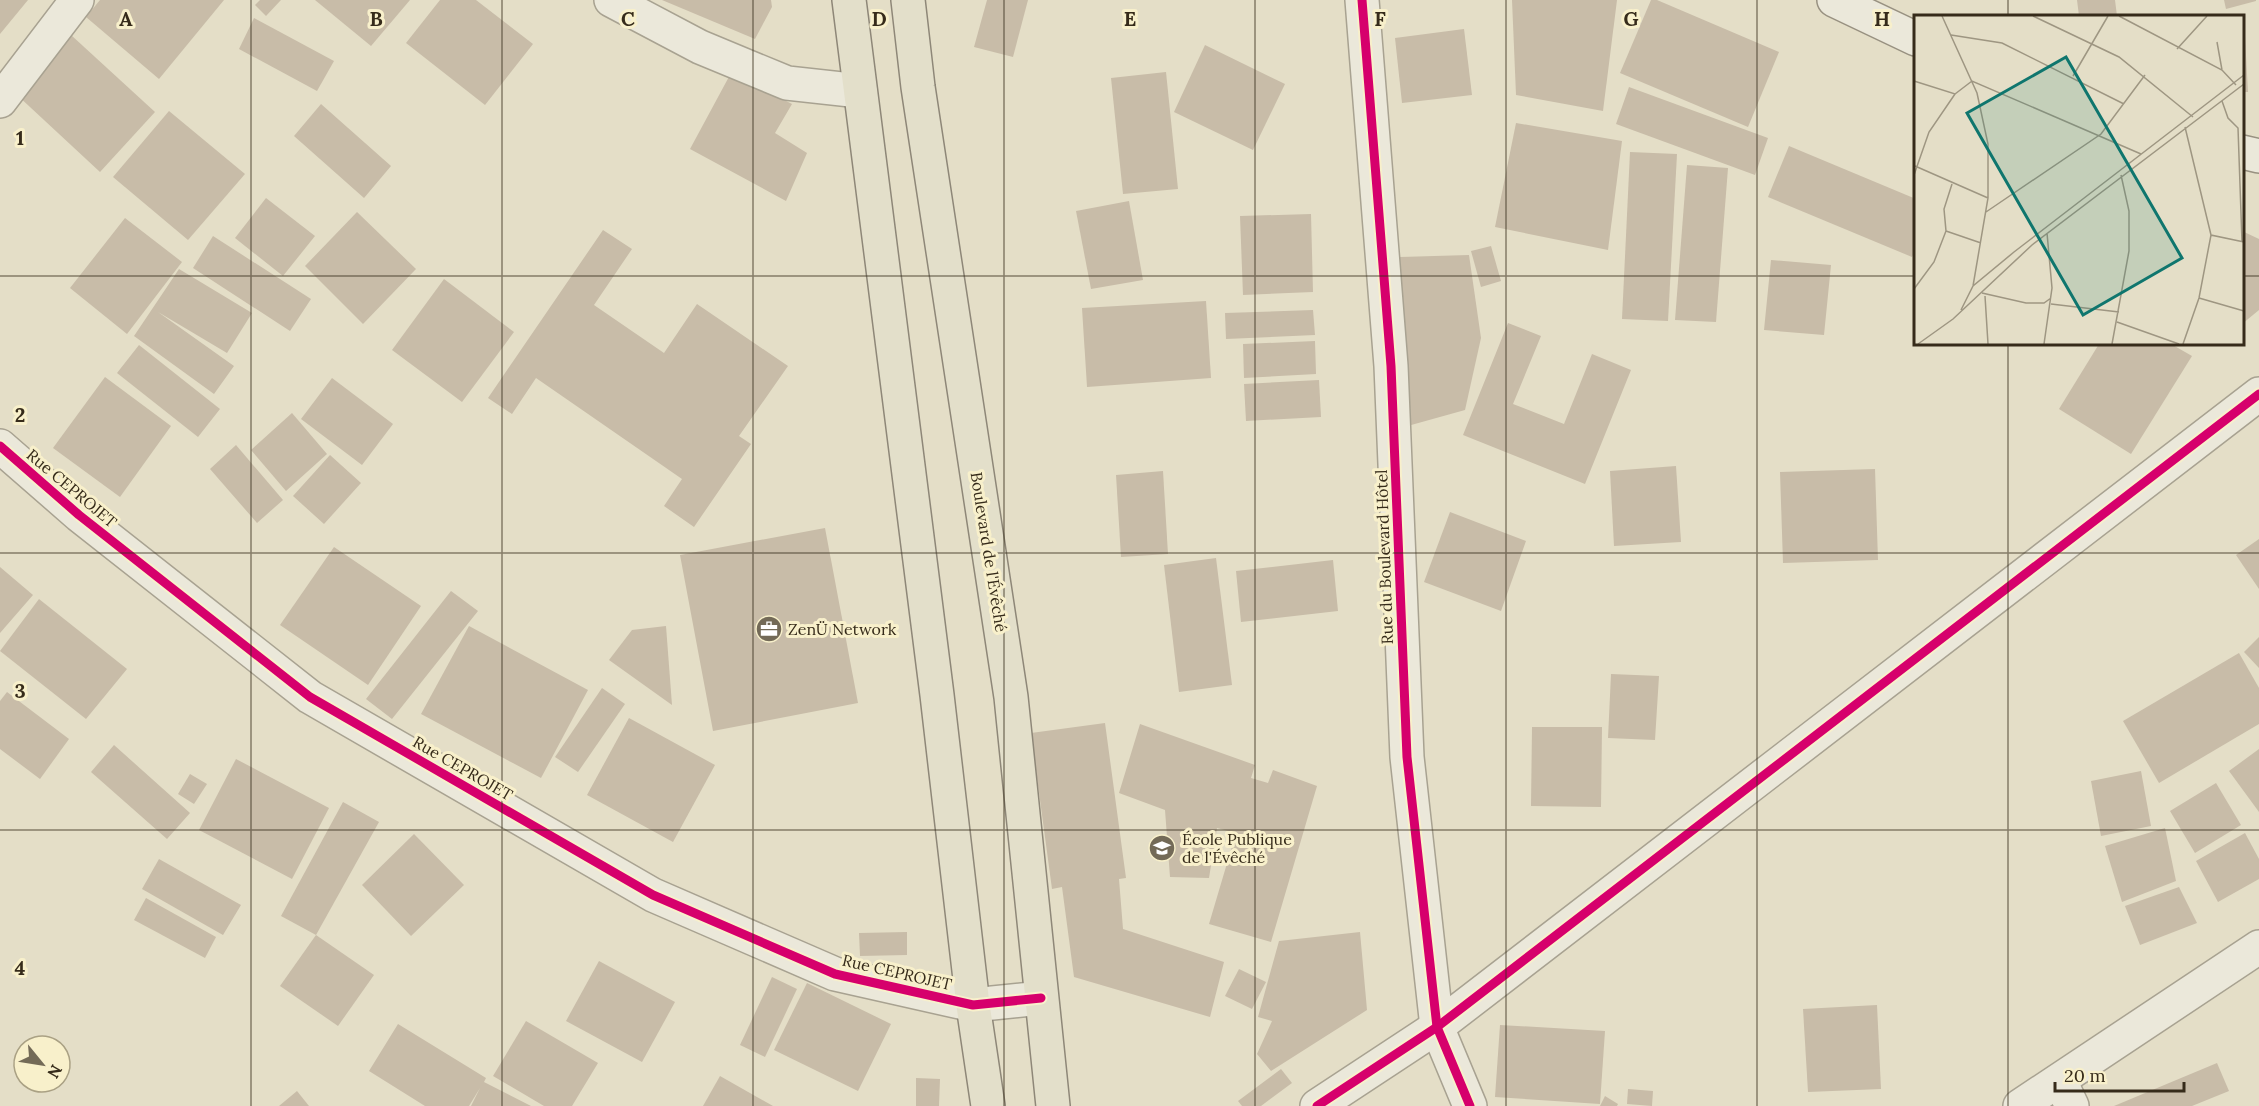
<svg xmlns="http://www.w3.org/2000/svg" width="2259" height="1106" font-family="Lora,serif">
<rect width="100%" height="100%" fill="#e4dec7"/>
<g fill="#c8bca8">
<polygon points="0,0 28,0 0,34"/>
<polygon points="100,0 224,0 159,79 86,17"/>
<polygon points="260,0 281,0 266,16 255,5"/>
<polygon points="315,0 410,0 371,46"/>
<polygon points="440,0 476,0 533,44 485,105 406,43"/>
<polygon points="662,0 771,0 772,7 755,39"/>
<polygon points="987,0 1028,0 1013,57 974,47"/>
<polygon points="1512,0 1617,0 1603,111 1516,95"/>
<polygon points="1651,0 1657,0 1779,52 1748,127 1620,73"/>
<polygon points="2077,0 2115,0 2117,16 2079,16"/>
<polygon points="2224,0 2256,0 2256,1 2226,9"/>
<polygon points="254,18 334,61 317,91 239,49"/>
<polygon points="2242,19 2244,19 2248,92 2242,92"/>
<polygon points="1464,29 1472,95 1402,103 1395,38"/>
<polygon points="71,35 155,112 100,172 16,94"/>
<polygon points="1205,45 1285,84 1253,150 1174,112"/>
<polygon points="1166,72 1178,189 1123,194 1111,78"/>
<polygon points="731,73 792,104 775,133 807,153 786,201 690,149"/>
<polygon points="1629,87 1768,138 1755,175 1616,124"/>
<polygon points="321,104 391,166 364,198 294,136"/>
<polygon points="169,111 245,174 188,240 113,177"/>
<polygon points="1516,123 1622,141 1608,250 1495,227"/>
<polygon points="1789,146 1916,199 1916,249 1912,257 1768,197"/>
<polygon points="1630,152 1677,154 1668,321 1622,319"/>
<polygon points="1687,165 1728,168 1716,322 1675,320"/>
<polygon points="266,198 315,236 283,276 235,238"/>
<polygon points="1129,201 1143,280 1091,289 1076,211"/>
<polygon points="357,212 416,269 363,324 305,266"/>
<polygon points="1311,214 1313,292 1243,295 1240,216"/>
<polygon points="125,218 182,262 127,334 70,288"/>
<polygon points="603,230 632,249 594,305 664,353 697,304 788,366 739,436 751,444 694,527 664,506 682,479 536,378 512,414 488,398"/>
<polygon points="2242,231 2259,239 2259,310 2242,324"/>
<polygon points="213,236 311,299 290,331 193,268"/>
<polygon points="1491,246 1501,281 1481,287 1471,251"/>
<polygon points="1469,255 1481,338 1465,410 1404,427 1400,257"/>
<polygon points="1771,260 1831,265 1824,335 1764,330"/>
<polygon points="179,269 252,313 227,353 158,312 234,366 214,394 134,336"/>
<polygon points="444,279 514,332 462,402 392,350"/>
<polygon points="1206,301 1211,378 1087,387 1082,308"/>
<polygon points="1313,310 1315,335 1226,339 1225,313"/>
<polygon points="1508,323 1541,336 1513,404 1564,424 1592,354 1631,370 1585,484 1463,435"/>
<polygon points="1315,341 1316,374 1244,378 1243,344"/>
<polygon points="2099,344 2171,344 2192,356 2131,454 2059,409"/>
<polygon points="139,345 220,409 198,437 117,373"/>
<polygon points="105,377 171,426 120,497 53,448"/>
<polygon points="332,378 393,424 362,465 301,419"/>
<polygon points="1319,380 1321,417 1246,421 1244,384"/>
<polygon points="292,413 327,454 286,491 251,450"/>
<polygon points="236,445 283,500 257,523 210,469"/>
<polygon points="330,455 361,483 324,524 293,496"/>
<polygon points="1676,466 1681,542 1614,546 1610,471"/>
<polygon points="1875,469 1878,560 1783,563 1780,472"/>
<polygon points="1163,471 1168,554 1121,557 1116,475"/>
<polygon points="1450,512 1526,541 1501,611 1424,582"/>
<polygon points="825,528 858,703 713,731 680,555"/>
<polygon points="2259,539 2259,589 2236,555"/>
<polygon points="334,547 421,606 368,685 280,625"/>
<polygon points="1216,558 1232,685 1179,692 1164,565"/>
<polygon points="1333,560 1338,611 1241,622 1236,571"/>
<polygon points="0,567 33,595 0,633"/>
<polygon points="451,591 478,611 392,719 366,699"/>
<polygon points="39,599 127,669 86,719 0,651"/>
<polygon points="469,626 588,690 541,778 421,714"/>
<polygon points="666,626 672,705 609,660 632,630"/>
<polygon points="2259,637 2259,668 2244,652"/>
<polygon points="2239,653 2259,688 2259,724 2159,783 2123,721"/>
<polygon points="1611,674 1659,676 1655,740 1608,738"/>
<polygon points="602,688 625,704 578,772 555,757"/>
<polygon points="7,692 69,739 40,779 0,749 0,701"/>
<polygon points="629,718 715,765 673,842 587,795"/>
<polygon points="1105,723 1126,878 1119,879 1123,929 1224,962 1210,1017 1074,977 1062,887 1052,889 1031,733"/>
<polygon points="1140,724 1255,765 1251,778 1268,783 1273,770 1317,786 1271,942 1209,924 1236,833 1217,828 1209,878 1170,877 1165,810 1119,793"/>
<polygon points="1532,727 1602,727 1601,807 1531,806"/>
<polygon points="114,745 190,813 167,839 91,772"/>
<polygon points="2259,749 2259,812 2229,771"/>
<polygon points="236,759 329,808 292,879 199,830"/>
<polygon points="2141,771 2151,826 2101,836 2091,781"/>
<polygon points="190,774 207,784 194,804 178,794"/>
<polygon points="2216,783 2241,825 2195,853 2170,811"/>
<polygon points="343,802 379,822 316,935 281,916"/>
<polygon points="2165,828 2176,881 2122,902 2105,846"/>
<polygon points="2245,833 2259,859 2259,879 2218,902 2196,861"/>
<polygon points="414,834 464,885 411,936 362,885"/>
<polygon points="159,859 241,905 223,935 142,889"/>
<polygon points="2179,887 2197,923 2140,945 2125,906"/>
<polygon points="146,898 216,937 205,958 134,920"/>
<polygon points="907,932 907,955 860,956 859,933"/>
<polygon points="1360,932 1367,1010 1271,1071 1257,1054 1272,1021 1258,1017 1279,941"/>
<polygon points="316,935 374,975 338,1026 280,986"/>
<polygon points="599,961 675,1002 642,1062 566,1021"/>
<polygon points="1239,969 1266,982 1252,1009 1225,996"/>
<polygon points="772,977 797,989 765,1057 740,1045"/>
<polygon points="807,983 891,1024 858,1091 774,1050"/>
<polygon points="1877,1005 1881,1089 1808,1092 1803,1009"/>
<polygon points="526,1021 598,1063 572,1106 544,1106 493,1076"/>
<polygon points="398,1024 486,1078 484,1082 531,1106 471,1106 480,1088 469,1106 425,1106 369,1071"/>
<polygon points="1500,1025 1605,1031 1600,1104 1495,1097"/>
<polygon points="2217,1063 2229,1091 2192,1106 2114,1106"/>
<polygon points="1281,1069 1292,1083 1261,1106 1242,1106 1238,1101"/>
<polygon points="720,1076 773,1106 703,1106"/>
<polygon points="916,1078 940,1079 939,1106 916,1106"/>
<polygon points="1628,1089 1653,1091 1652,1106 1627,1104"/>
<polygon points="297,1091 309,1106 279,1106"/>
<polygon points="1605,1096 1618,1104 1617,1106 1600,1106"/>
</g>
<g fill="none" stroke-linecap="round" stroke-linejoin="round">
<defs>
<g id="street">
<polyline points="611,0 700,47 787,83 860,91"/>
<polyline points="1362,0 1391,366 1407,757 1437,1027 1470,1106"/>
<polyline points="0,101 77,0"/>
<polyline points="0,446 79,515 310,697 653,895 835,974 973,1005 1041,998"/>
<polyline points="2060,1081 2072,1106"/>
<polyline points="1317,1106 1437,1027 2259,394"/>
<polyline points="2020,1106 2259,947"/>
</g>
<g id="secondary">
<polyline points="1834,0 1916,39"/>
<polyline points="2242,152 2259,156"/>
</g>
<g id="primary">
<polyline points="849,0 937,695 973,1005 988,1106"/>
<polyline points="908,0 918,87 1011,697 1053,1106"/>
</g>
</defs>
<use href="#street" stroke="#a8a291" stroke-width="36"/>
<use href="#secondary" stroke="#989181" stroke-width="36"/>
<use href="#primary" stroke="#8e8778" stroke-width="36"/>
<use href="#street" stroke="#ebe8da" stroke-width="33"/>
<use href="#secondary" stroke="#ebe8da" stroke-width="33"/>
<use href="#primary" stroke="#e3dfca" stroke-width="33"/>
<defs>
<g id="cycleway">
<polyline points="1362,0 1391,366 1407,757 1437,1027 1470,1106"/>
<polyline points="0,446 79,515 310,697 653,895 835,974 973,1005 1041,998"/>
<polyline points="1317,1106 1437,1027 2259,394"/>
</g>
</defs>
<use href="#cycleway" stroke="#f8f0cb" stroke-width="13"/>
<use href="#cycleway" stroke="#d6006c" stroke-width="9"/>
</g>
<path fill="none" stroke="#362b1a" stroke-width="1.5" stroke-opacity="0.55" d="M251,0V1106M502,0V1106M753,0V1106M1004,0V1106M1255,0V1106M1506,0V1106M1757,0V1106M2008,0V16M0,276H1916M2242,276H2259M2008,344V1106M0,553H2259M0,830H2259"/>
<defs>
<symbol id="office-disc" viewBox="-11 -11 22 22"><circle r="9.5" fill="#736a57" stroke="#f8f0cb"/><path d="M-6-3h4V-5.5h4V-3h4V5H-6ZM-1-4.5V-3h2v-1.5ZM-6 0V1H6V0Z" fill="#fff"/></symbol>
<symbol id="school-disc" viewBox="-11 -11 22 22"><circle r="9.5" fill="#736a57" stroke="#f8f0cb"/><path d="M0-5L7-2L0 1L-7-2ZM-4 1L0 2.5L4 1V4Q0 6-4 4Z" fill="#fff"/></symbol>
</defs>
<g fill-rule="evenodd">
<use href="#office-disc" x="754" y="614" width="30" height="30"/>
<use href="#school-disc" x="1147" y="833" width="30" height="30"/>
</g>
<g text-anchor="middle" stroke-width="6" stroke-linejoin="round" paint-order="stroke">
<g font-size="16" fill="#362b1a" stroke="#f8f0cb">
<text transform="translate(72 488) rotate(40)" y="6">Rue CEPROJET</text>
<text transform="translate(989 552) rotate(81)" y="6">Boulevard de l'Évêché</text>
<text transform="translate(1384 557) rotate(-92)" y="6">Rue du Boulevard Hôtel</text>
<text transform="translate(463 768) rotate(30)" y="6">Rue CEPROJET</text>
<text transform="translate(897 972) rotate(13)" y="6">Rue CEPROJET</text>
</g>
<g font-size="16" fill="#362b1a" stroke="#f8f0cb" text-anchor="start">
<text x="788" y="635">ZenÜ Network</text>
<text x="1182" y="845">École Publique<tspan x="1182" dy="18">de l'Évêché</tspan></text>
</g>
</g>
<g transform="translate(1914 15)">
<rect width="330" height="330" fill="#e4dec7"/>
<path fill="none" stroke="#9e9682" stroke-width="1.5" d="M28,1L63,78L74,129V183L59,271M119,1L205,42L279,102M205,1L308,55L322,70M37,20L88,28L210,89M303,27L308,55M263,34L293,1M159,61L194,1M0,66L41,79L58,66L227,139M308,86L314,103L324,113L328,227M271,112L297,220L330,227M1,151L74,183M0,160L15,117L41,79M72,197L187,119L231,60M32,216L67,228M0,274L20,247L32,216L30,194L38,169M68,278L112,288H130L137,283M71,281L74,329M285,283L330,296M137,289L205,297M47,295L59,271L100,237L330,60M203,307L265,329M4,329L39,304L118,230L330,69M130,329L138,273L133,218M198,329L215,236V196L207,160M269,329L285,283L297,220"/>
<path fill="#0f766e" fill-opacity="0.15" stroke="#0f766e" stroke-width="3" d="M152,42L268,243L169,300L53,98Z"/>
<rect width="330" height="330" fill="none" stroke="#362b1a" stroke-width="3"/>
</g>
<g font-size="20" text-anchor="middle" font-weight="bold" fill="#362b1a" stroke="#f8f0cb" stroke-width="6" stroke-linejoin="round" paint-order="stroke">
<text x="126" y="26">A</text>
<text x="376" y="26">B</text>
<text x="628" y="26">C</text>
<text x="879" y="26">D</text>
<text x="1130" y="26">E</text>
<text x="1380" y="26">F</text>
<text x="1631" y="26">G</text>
<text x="1882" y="26">H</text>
<text x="20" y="145">1</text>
<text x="20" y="422">2</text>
<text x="20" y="698">3</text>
<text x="20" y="975">4</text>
</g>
<g transform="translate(42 1064) rotate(120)"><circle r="28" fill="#f8f0cb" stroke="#aaa184" stroke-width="1.5"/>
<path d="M0-4.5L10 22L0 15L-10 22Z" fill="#736a57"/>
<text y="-9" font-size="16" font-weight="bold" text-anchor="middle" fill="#362b1a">N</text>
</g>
<path d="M2055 1082v9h129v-9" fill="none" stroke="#362b1a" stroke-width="3"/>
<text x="2064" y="1082" font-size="18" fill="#362b1a" stroke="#f8f0cb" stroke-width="4.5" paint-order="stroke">20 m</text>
</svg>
